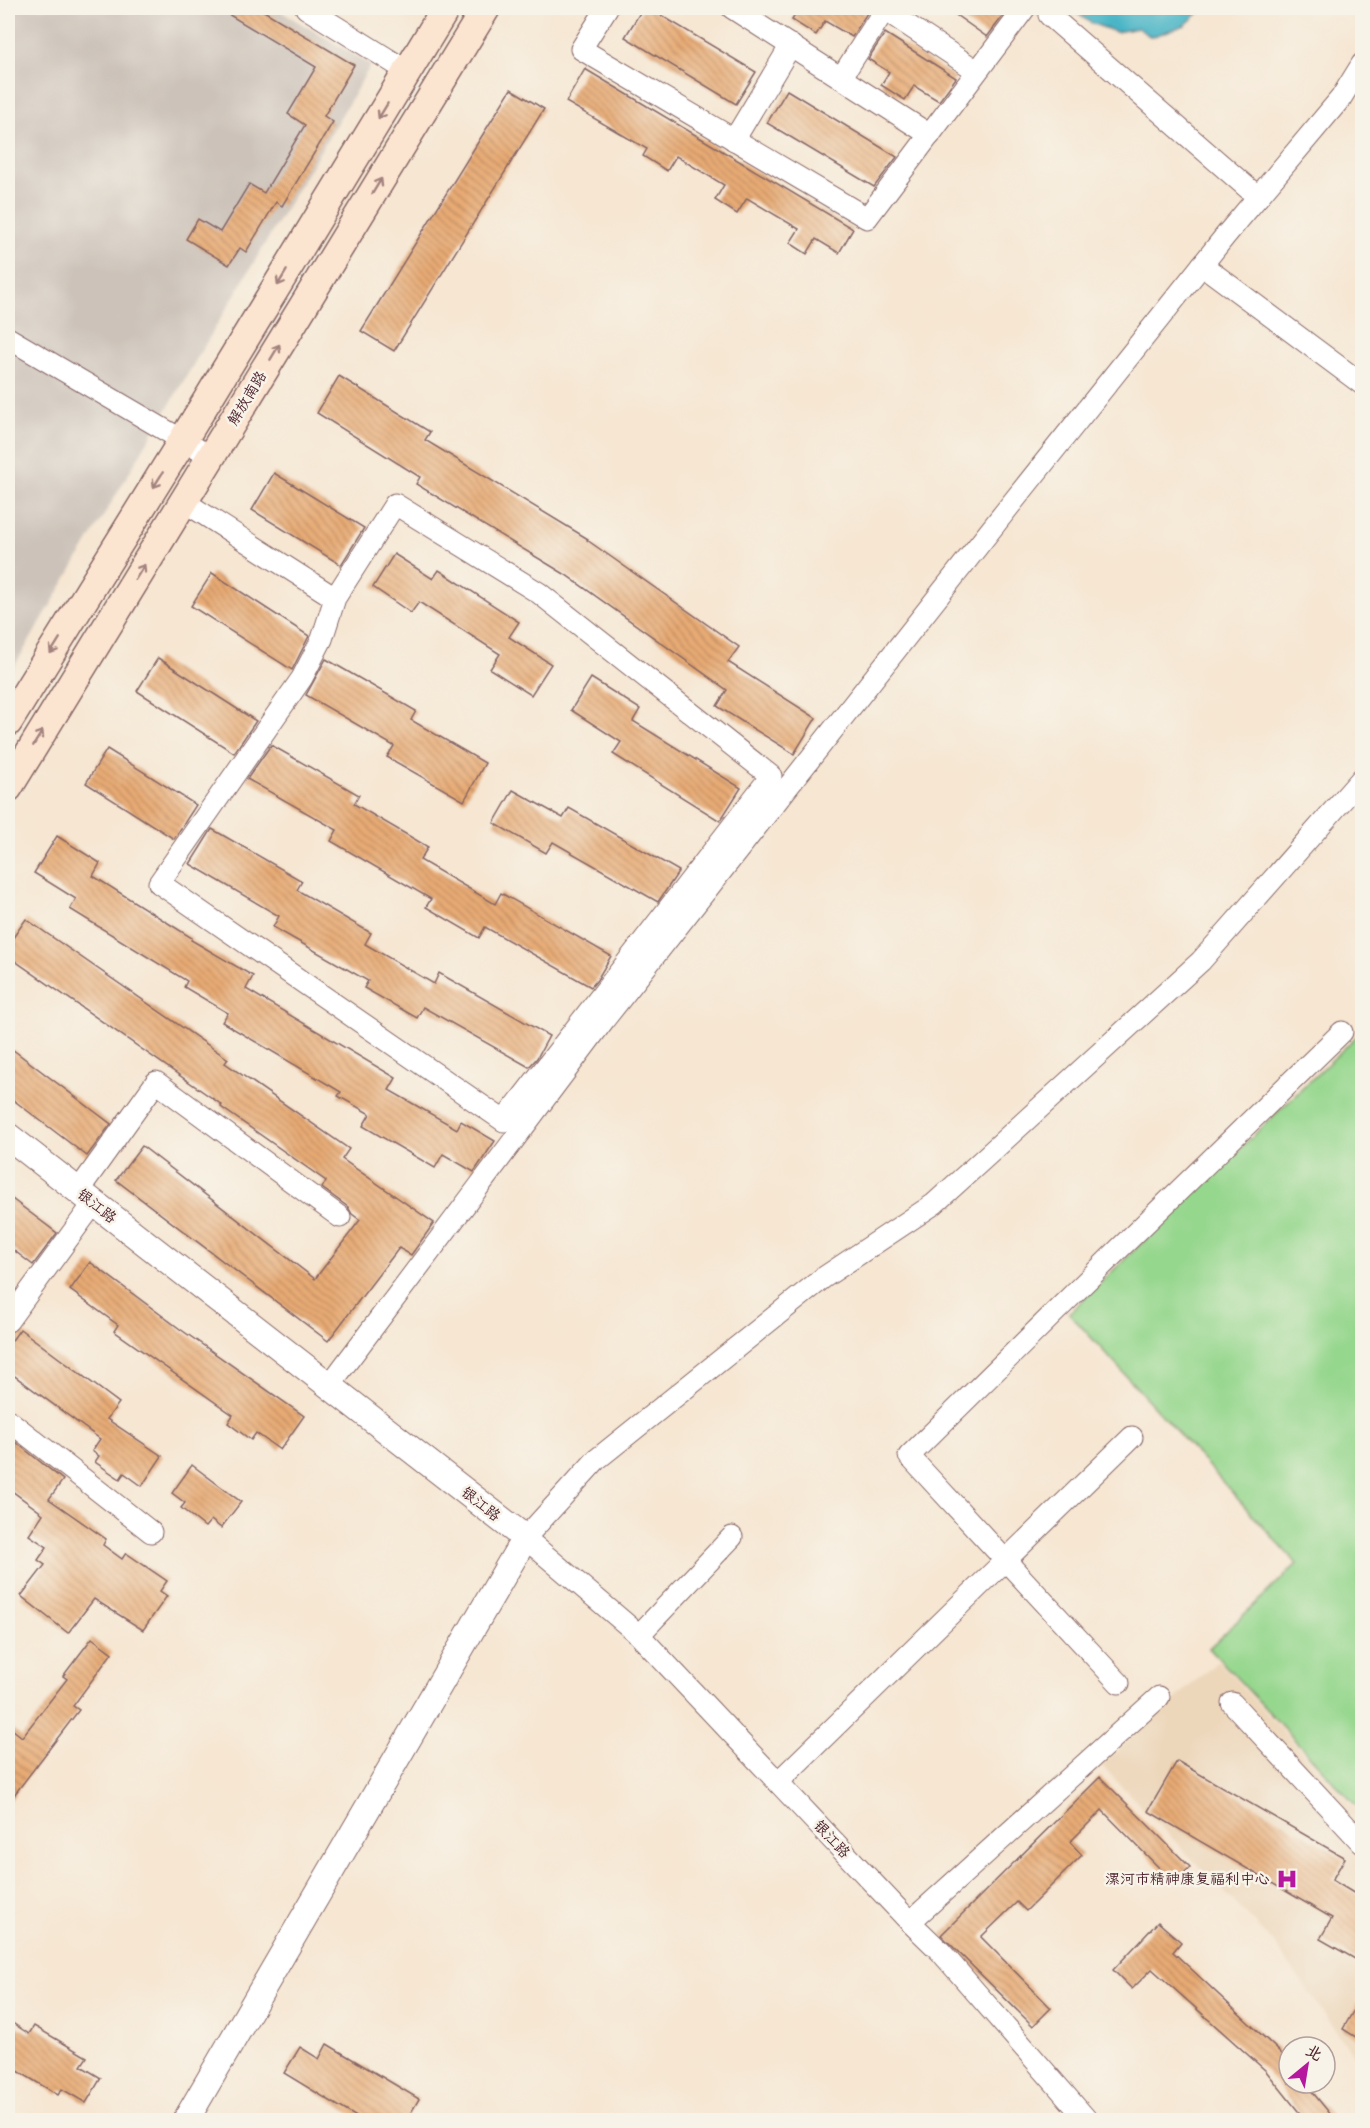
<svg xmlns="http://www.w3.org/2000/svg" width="1370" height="2128" font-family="'Shantell Sans','LXGW WenKai TC',sans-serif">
<defs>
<pattern id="building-back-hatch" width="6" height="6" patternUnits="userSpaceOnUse" patternTransform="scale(1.5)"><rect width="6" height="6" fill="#e8ab75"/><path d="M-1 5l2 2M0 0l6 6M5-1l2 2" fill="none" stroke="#be8b60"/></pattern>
</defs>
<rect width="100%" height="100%" fill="#f7f3e8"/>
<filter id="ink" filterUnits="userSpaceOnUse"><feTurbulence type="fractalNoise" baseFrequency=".0167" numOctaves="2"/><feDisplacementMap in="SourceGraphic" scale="12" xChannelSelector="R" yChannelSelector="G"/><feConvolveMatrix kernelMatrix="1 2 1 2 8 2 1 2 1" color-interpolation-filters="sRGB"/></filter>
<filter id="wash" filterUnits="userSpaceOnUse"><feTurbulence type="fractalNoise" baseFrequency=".008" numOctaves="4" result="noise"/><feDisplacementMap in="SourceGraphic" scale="24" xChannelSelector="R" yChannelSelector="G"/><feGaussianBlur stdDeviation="1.35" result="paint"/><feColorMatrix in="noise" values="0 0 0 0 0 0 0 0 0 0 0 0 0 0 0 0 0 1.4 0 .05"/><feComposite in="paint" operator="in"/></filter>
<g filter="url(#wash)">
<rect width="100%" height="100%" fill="#f6e6d2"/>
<polygon fill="#edd7bb" points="1218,1661 1362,1817 1362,2067 1273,1942 1101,1765"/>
<polygon fill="#ccc2b9" points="8,8 275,8 371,65 8,677"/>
<polygon fill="#96d78e" stroke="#707b5c" stroke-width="1.5" points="1362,1031 1362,1812 1209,1648 1297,1564 1069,1313"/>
<polygon fill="#49b5c6" stroke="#4a6a78" stroke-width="1.5" points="1077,8 1204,8 1185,25 1151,37 1138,28 1116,32 1091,23 1077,13"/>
<g id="blocks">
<g fill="url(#building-back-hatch)">
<polygon points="218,8 259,8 354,65 324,116 333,122 282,206 276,202 246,252 240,248 229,265 186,239 198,219 220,232 249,184 264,193 305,125 288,114 316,67"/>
<polygon points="643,8 649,8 756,72 736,104 625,37"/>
<polygon points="799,8 859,8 867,13 852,37 825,21 816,35 792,20"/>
<polygon points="946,8 1009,8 987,37"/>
<polygon points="885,33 956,78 939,101 914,86 905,100 881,85 889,72 868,59"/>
<polygon points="585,69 853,229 839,253 816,239 807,254 790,243 799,229 747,198 737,214 715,200 724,185 676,156 667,171 643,156 647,149 566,102"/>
<polygon points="511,89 544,109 394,351 361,331"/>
<polygon points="787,90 897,157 874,187 767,123"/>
<polygon points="339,376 430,432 425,440 588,539 587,540 739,647 728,662 816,718 794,754 717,706 727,690 566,575 416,484 420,477 317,413"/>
<polygon points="274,473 364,528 341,565 252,510"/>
<polygon points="394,554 433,579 439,570 519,622 509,637 551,664 531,695 490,669 500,654 419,602 411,613 373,587"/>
<polygon points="212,573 309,636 292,670 191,606"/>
<polygon points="158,658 256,721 234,753 137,691"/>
<polygon points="326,659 416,711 411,720 485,763 464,801 387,757 394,746 306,695"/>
<polygon points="591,678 640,709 633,721 741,788 720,821 613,754 621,742 571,710"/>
<polygon points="271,745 359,795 354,804 428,847 420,860 495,904 501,893 611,956 597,980 591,987 485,927 479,938 426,907 431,899 331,841 337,830 247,779"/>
<polygon points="107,749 196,805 174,839 86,783"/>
<polygon points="513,790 563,818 569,808 679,871 658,902 553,842 546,853 494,823"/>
<polygon points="212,829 302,881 297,890 371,933 365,944 434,984 439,973 549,1036 537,1058 529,1067 423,1007 417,1018 364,988 368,981 273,927 279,916 190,864"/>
<polygon points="57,836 100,863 93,876 192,938 191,940 253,976 246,989 396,1078 389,1090 457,1129 461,1121 495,1141 474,1172 443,1154 435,1168 363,1126 370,1114 338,1096 341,1092 222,1022 228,1013 184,987 187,981 70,909 76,899 34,873"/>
<polygon points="26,919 228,1059 225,1063 349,1149 342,1159 434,1223 411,1255 399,1248 328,1341 116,1180 142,1146 315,1279 360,1220 352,1214 348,1207 322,1188 326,1181 221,1107 222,1105 8,956 8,945"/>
<polygon points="8,1046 111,1124 87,1156 8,1096"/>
<polygon points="8,1196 57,1233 33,1265 8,1246"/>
<polygon points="90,1262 180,1329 304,1416 280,1450 256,1433 251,1440 228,1423 233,1415 114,1331 118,1325 70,1290"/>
<polygon points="20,1329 119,1403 107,1419 162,1456 142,1486 124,1473 120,1479 95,1462 99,1456 92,1451 100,1439 8,1371 8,1346"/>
<polygon points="8,1436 63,1480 49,1499 106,1539 103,1545 122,1559 126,1553 167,1581 160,1591 167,1596 143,1630 94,1599 68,1633 21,1596 45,1565 38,1560 47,1547 29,1535 43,1514 8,1488"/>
<polygon points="192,1465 241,1502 221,1528 211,1520 205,1527 181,1508 185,1503 172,1493"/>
<polygon points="92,1638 112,1653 73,1706 79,1710 8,1803 8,1726 22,1737 67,1679 63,1676"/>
<polygon points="1177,1761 1345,1858 1332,1880 1362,1898 1362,1963 1320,1939 1332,1918 1148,1811"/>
<polygon points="1100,1777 1190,1867 1174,1883 1102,1810 1070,1842 1082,1855 1026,1911 1017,1902 981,1937 1051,2008 1033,2026 941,1935"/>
<polygon points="1158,1922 1181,1942 1173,1952 1281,2053 1289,2063 1289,2083 1305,2083 1336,2121 1306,2121 1266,2071 1152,1969 1132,1989 1113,1970"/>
<polygon points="1362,1996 1362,2041 1343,2029"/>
<polygon points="8,2020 29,2034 34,2026 87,2057 81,2066 101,2078 86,2103 62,2089 58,2095 8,2065"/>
<polygon points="327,2044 419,2099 406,2121 363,2121 284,2073 300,2047 319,2059"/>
</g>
</g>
</g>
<g filter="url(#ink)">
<use href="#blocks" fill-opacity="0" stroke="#866565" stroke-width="1.5"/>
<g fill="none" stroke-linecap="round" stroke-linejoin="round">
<defs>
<g id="minor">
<polyline points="306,8 407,71"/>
<polyline points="607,8 581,49 867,218 1025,8"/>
<polyline points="732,8 930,135"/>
<polyline points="882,8 977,71"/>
<polyline points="1052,8 1049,15 1258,197"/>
<polyline points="841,78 885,9"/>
<polyline points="734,140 791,45"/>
<polyline points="1202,265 1362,384"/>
<polyline points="8,338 211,457"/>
<polyline points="183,501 335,598 322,639 302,678 159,883 504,1121 771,776 539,593 395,504 335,598"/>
<polyline points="78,1191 156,1082 340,1217"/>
<polyline points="8,1321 94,1203"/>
<polyline points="329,1386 604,1020 1008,508 1226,235 1341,98 1362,64"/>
<polyline points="8,1420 151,1532"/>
<polyline points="639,1635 732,1537"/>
<polyline points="1119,1683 909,1456 1120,1248 1342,1032"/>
<polyline points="1232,1703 1362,1843"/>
<polyline points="778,1782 1132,1437"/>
<polyline points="910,1922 1159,1697"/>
<polyline points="1087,2120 940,1951 910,1922 639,1635 525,1538 596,1460 823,1278 934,1204 1201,961 1362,778"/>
</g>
<polyline id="tertiary" points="8,1136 525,1538 186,2120"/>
<g id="secondary">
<polyline points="8,722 183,440 446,8"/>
<polyline points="8,788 486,8"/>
</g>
</defs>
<use href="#minor" stroke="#866565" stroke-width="23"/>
<use href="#tertiary" stroke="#866565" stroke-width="28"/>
<use href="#secondary" stroke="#866565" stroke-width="31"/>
<use href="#minor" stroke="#fff" stroke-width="21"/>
<use href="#tertiary" stroke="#fff" stroke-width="26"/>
<use href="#secondary" stroke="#fce5d0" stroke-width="28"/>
</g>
<defs><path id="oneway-shaft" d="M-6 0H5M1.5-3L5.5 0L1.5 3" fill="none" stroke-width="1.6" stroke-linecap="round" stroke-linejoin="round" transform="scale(1.5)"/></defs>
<g stroke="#a3827e">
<use href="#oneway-shaft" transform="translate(383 111) rotate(121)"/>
<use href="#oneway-shaft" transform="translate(377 186) rotate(-59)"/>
<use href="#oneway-shaft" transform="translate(282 278) rotate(121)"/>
<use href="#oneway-shaft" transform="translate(275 352) rotate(-59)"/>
<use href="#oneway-shaft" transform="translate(158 480) rotate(122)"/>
<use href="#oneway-shaft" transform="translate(140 572) rotate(-58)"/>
<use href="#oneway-shaft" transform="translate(55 646) rotate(122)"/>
<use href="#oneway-shaft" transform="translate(38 738) rotate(-58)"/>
</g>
</g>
<defs>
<symbol id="hospital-bare" viewBox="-9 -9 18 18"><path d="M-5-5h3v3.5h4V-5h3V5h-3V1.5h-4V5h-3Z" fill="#b5179e" stroke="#f7f3e8" stroke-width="2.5" paint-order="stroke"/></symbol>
</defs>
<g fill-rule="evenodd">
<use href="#hospital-bare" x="1272" y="1864" width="30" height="30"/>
</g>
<g text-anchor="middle" stroke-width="5" stroke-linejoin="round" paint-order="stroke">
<g font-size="15" fill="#4a1f2b" stroke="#f7f3e8">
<text transform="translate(247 398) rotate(-59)" y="5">解放南路</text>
<text transform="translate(97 1206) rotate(38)" y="5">银江路</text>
<text transform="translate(481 1504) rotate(38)" y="5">银江路</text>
<text transform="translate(832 1839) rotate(47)" y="5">银江路</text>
</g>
<g font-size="15" fill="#4a1f2b" stroke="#f7f3e8" text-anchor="end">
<text x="1270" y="1884">漯河市精神康复福利中心</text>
</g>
</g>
<rect width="1370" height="2128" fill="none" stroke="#f7f3e8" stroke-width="30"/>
<g transform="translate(1307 2065) rotate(30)"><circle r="28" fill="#f7f3e8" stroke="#b29e9c" stroke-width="1.5"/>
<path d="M0-4.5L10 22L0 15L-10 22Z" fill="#b5179e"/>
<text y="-9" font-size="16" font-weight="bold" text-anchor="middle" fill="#4a1f2b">北</text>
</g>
</svg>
